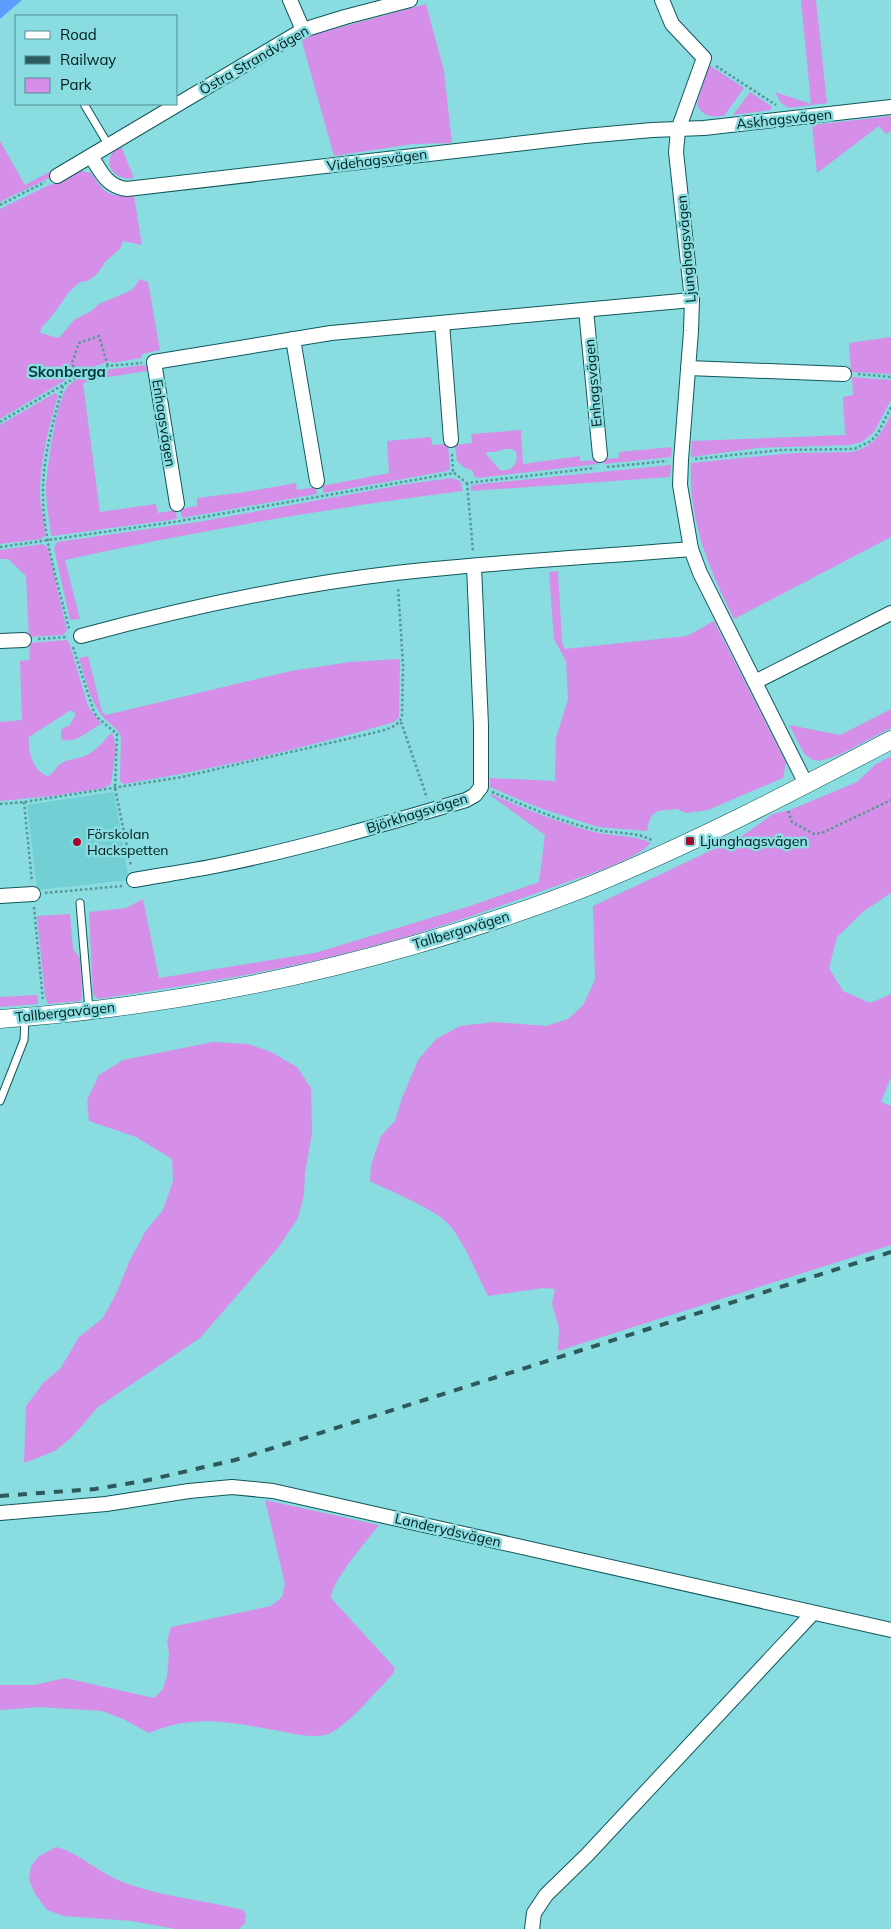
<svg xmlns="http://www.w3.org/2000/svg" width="891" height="1929" font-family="Mulish,sans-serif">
<rect width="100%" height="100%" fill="#89dcdf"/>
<polygon fill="#72d0d4" points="114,792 129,880 37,890 27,805"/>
<g fill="#d58fe8" fill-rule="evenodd">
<polygon points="801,0 816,0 827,103 789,108 781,103 775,92 811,104"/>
<polygon points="426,4 444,71 452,143 413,144 334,156 301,38"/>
<path d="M709,65L744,88L724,116C711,117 701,117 697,103Z"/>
<polygon points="750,92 771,106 771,110 733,115"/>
<polygon points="891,116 891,131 886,134 879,126 817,173 812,125"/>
<polygon points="0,141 25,185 51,171 53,176 0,202"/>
<path d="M121,146L134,178C111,182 99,158 121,146Z"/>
<path d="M81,171L91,173C106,195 107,196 134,196L142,245L123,241L120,249L106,261L97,274L88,281L80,282L69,292L52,316L41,328L40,333L59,338L74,320L91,311L99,304L132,290L140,279L148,282L160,350L142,354L141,358L112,363L110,361L79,372L0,419V209L49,185L59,183Z"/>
<polygon points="891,337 891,374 851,372 849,343"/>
<path d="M146,365L147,371L108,377L83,383L100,512L156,504L158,513L176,510L177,519L53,536L51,535C49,519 46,504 46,489C47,470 56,397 69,385C86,369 124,368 146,365Z"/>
<polygon points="852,377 891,380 891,400 874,432 862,442 850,445 758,448 691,457 692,441 845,435 843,397 853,395"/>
<path d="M55,393L58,395C49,427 40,460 40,494C40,508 46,523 45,536L41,539L0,544V425Z"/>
<path d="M891,414V537L734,619C708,566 689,523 691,463L793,453L852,452C875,446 881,434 891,414Z"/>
<path d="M521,430L523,464L580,456V461L598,460V464L478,478L474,476L472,470L465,468L457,461L455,445L472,443L471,434ZM505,449H512L516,452C519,464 511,472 500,470L486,454L487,452H494Z"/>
<polygon points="431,437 432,445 448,444 450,468 448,471 324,493 322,486 389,473 387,441"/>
<polygon points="672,447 671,457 604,464 604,459 619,458 619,452"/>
<polygon points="671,465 670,477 471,491 471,485"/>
<path d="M452,478L460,481L463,491C329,508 197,531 65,560L80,619L70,620L54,548L57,542L198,522L407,484Z"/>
<polygon points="296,483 297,490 316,487 317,494 182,518 180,509 197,506 197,498 245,492"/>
<polygon points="43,544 48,548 67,631 63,635 29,637 26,576 8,559 0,559 0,550"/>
<polygon points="558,571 562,642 565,649 687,636 714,621 786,763 783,778 708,810 686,813 677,809 658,811 652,815 649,821 647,831 598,827 537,807 490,787 490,778 555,781 556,738 568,699 566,661 554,639 549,572"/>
<path d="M66,640L69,642L88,706L101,724C88,730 76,745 61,739V730L65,727L69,726L76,714L71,710L29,737C27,750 33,772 48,776C54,773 55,769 59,765C67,759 77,759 85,756C96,751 104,741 112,732L116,748L111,784L104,788L52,796L0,801V722L22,720L20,661L30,660L29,643Z"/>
<path d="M88,656L102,712L106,715L291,671L350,662L400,659L399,718L394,722C305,748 216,769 124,784L120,781V778L121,736C117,726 105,722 100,713C89,697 85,677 79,658Z"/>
<polygon points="891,709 891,728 839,755 820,761 813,760 805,755 789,725 840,735"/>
<path d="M891,756V893L864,911L837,937L829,968L843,991L870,1003L891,994V1077L881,1102L891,1106V1245L558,1351L559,1328L552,1304L555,1289L543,1288L488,1296C476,1274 462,1234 443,1219C421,1203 394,1193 370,1181L371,1165L381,1136L395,1121L402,1098L418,1060L436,1039L460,1026L494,1022L546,1026L568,1019L583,1005L595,980L593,906L742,836L773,814L790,810L857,782L876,764Z"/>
<path d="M491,794C525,809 559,823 595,832C614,837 633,834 651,843C635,861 580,877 556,886C490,910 423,934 354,951C270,973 184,986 98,999L93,994L89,912L126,908L143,899L159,978L315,953L473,905L539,882L545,835L490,795Z"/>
<polygon points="70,914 73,949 80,958 82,997 80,1001 48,1004 45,996 37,916"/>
<polygon points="37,995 38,1004 0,1007 0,997"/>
<polygon points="213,1042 248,1044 271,1052 297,1067 311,1088 312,1133 305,1173 304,1195 298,1218 278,1248 200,1338 98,1407 72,1437 55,1451 24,1463 26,1406 44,1382 60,1369 79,1337 103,1318 117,1292 129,1262 145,1232 163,1210 173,1181 172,1159 136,1137 89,1121 87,1100 99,1075 123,1060"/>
<path d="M265,1500L379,1525C367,1541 331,1581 331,1598L395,1668L393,1674C377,1690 345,1730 325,1735C311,1738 294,1734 280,1731C232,1723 196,1713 149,1733L123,1719L102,1711L39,1707L0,1710V1685H34L65,1678L154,1698L162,1690L167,1677L169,1653L167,1642L171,1627L271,1606L282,1597L285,1584Z"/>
<path d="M56,1847C80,1853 98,1873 123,1882C161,1897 204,1900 243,1910L246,1915L245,1923L239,1929H175L132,1921L63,1916L47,1910L35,1894L29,1880L31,1866L38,1857Z"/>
</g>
<polygon fill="#5d9dff" points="0,0 22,0 0,19"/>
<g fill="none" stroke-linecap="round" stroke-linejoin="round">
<defs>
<g id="service">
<polyline points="84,104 109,146"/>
<polyline points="80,903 89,1010"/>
<polyline points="0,1101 24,1040 25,1018"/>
</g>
<g id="minor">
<polyline points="290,0 303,30"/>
<polyline points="662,0 672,24 704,58 678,130 676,152 692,300 691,331 681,460 680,485 691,549 700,573 806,784"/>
<path d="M91,156C101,172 107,187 127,189L585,136L652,130L704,128L891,107"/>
<polyline points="57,176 303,30 345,17 410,0"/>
<polyline points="586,310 600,455"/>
<polyline points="442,323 451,440"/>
<polyline points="293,339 317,481"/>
<polyline points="688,368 844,374"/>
<polyline points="177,504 154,362 331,333 692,300"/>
<path d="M81,636C185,608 290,585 396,573C494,562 593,557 691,549"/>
<polyline points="0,641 24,640"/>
<polyline points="755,682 891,613"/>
<path d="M134,880C162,875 191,871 220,865C303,848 385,824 466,800L475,795L481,787V725L474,567"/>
<polyline points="0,896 33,894"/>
<polyline points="0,1513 106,1504 189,1491 232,1487 273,1491 891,1630"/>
<polyline points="532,1929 534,1913 546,1895 587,1855 813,1613"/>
</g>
<path id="tertiary" d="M0,1019C140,1009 279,984 414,945C473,928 532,909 589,886C692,844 792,792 891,740"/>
</defs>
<use href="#service" stroke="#11575a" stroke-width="9"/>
<use href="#minor" stroke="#11575a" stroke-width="16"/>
<use href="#tertiary" stroke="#11575a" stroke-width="19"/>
<g stroke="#589698" stroke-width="2.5" stroke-dasharray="2.5 2.5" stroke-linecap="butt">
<polyline points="716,66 776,105"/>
<polyline points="0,205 45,182"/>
<polyline points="858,374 891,377"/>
<polyline points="78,376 72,363 79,343 99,336 108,366"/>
<path d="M63,386C53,422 42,460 43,498C44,542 59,587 69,629"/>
<polyline points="0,422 78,376 108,366 142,363"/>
<polyline points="452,454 453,473"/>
<polyline points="695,459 781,450 854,449 871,441 878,433 891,407"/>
<polyline points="607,467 667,461"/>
<polyline points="467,483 473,551"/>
<polyline points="0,547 180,521 454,473 467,483 595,468"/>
<polyline points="38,639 67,637"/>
<polyline points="73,647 94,712 98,718 117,734 115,788 131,866"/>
<polyline points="401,722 427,798"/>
<path d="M492,792C526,806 561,822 597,830C615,834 637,831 653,841"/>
<polyline points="24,802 32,882"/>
<path d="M0,804L24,802L182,777L373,733C383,730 399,728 402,716L403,665L398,587"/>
<polyline points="788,811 792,822 814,834 822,833 891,800"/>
<polyline points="45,893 122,886"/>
<polyline points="34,907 43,1001"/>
</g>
<use href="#service" stroke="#fff" stroke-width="7"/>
<use href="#minor" stroke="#fff" stroke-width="14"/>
<use href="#tertiary" stroke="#fff" stroke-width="18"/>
<polyline stroke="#2d595a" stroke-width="4" stroke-dasharray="9 9" stroke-linecap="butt" points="0,1496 95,1489 144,1481 235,1460 891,1252"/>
</g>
<g fill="#a4072d" stroke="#89dcdf" stroke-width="2">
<rect x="685" y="836" width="10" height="10" rx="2.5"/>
<circle cx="77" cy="842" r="5"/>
</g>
<g text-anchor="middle" stroke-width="5" stroke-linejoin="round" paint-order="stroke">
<g font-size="14" fill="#011a1b" stroke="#89dcdf">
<text transform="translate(254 60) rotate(-30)" y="5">Östra Strandvägen</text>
<text transform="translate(784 119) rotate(-6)" y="5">Askhagsvägen</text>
<text transform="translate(377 160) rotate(-7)" y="5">Videhagsvägen</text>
<text transform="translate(686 249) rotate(-95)" y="5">Ljunghagsvägen</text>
<text transform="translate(593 383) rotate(-95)" y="5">Enhagsvägen</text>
<text transform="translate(164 423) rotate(81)" y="5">Enhagsvägen</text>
<text transform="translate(417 813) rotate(-17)" y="5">Björkhagsvägen</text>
<text transform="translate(461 930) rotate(-17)" y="5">Tallbergavägen</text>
<text transform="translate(65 1012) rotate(-6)" y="5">Tallbergavägen</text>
<text transform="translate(448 1530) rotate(13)" y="5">Landerydsvägen</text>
</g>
<g font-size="14" fill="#011a1b" stroke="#89dcdf" text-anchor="start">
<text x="87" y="839">Förskolan<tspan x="87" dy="16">Hackspetten</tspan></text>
<text x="700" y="846">Ljunghagsvägen</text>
</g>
<g font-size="15" font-weight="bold" fill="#053638" stroke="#89dcdf">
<text x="67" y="377">Skonberga</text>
</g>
</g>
<rect x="15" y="15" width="162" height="90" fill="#89dcdf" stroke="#538e91"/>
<rect x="25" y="31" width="25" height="8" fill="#ffffff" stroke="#538e91"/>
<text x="60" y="40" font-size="15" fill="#011a1b">Road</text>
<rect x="25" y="56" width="25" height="8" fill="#2d595a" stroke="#538e91"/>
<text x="60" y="65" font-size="15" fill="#011a1b">Railway</text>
<rect x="25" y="78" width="25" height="15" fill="#d58fe8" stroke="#538e91"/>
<text x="60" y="90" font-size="15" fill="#011a1b">Park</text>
</svg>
